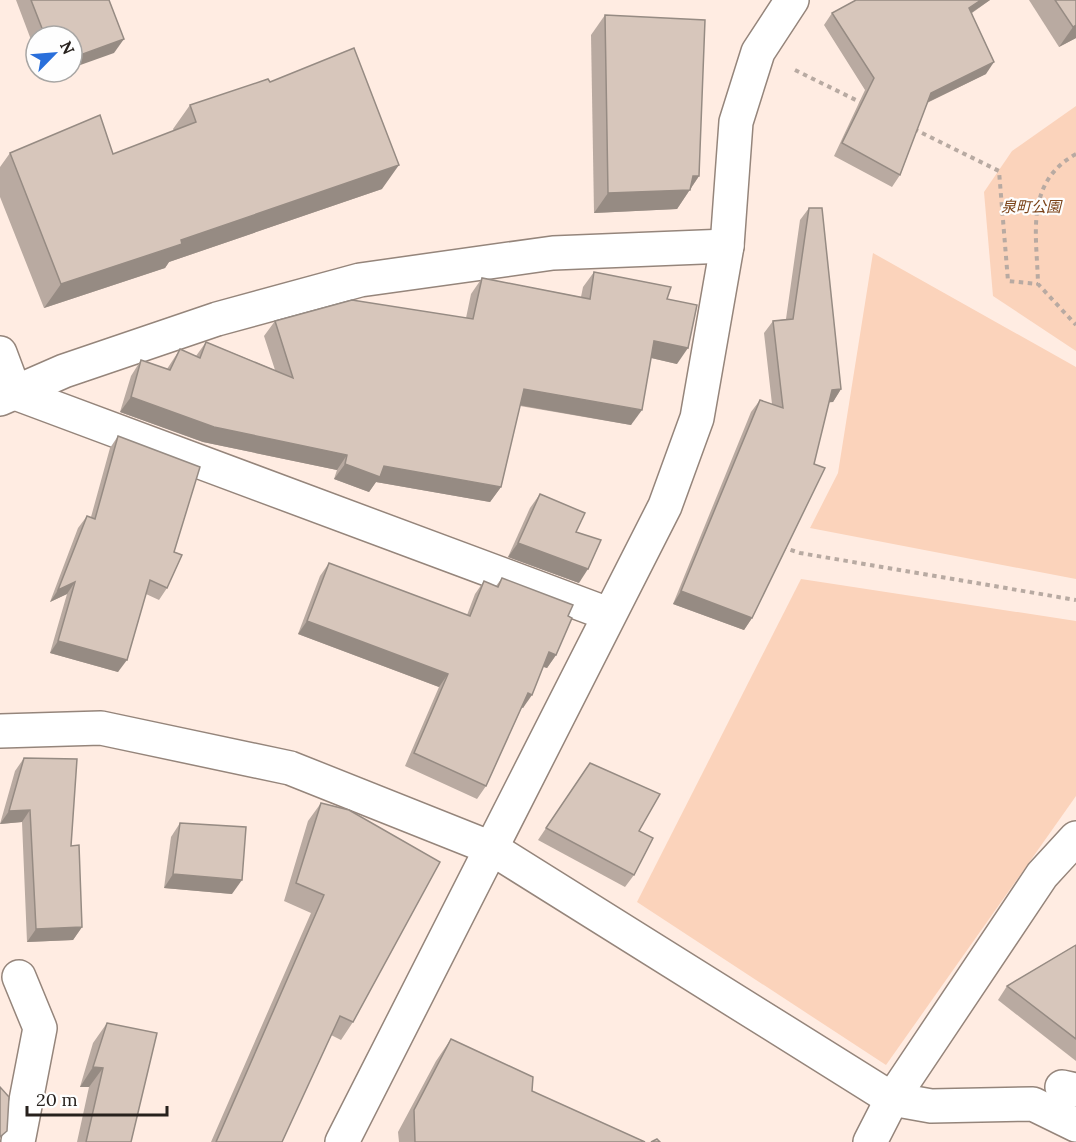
<svg xmlns="http://www.w3.org/2000/svg" width="1076" height="1142" font-family="Lora,'Noto Sans JP',serif">
<rect width="100%" height="100%" fill="#ffece2"/>
<g fill="#fbd3bb">
<polygon points="1076,106 1076,351 993,296 984,192 1012,151"/>
<polygon points="873,253 1076,367 1076,579 810,528 838,473"/>
<polygon points="801,579 1076,621 1076,796 886,1065 637,902"/>
</g>
<g fill="none" stroke-linecap="round" stroke-linejoin="round">
<defs>
<g id="minor">
<polyline points="0,353 15,393 608,614"/>
<polyline points="0,399 64,371 217,319 360,280 553,253 727,246"/>
<polyline points="1062,1087 1076,1090"/>
<polyline points="18,1142 40,1028 19,977"/>
<polyline points="870,1142 892,1099 1042,875 1076,838"/>
</g>
<g id="tertiary">
<polyline points="0,731 101,728 290,768 491,848 892,1099 931,1106 1033,1104 1076,1125"/>
<polyline points="342,1142 665,506 697,418 727,246 736,122 758,52 792,0"/>
</g>
</defs>
<use href="#minor" stroke="#95857b" stroke-width="36"/>
<use href="#tertiary" stroke="#95857b" stroke-width="36"/>
<g stroke="#b8aaa2" stroke-width="4" stroke-dasharray="4.5 4.5" stroke-linecap="butt">
<polyline points="795,70 864,104"/>
<polyline points="914,129 999,171 1008,281 1038,284"/>
<path d="M1076,154C1024,183 1037,235 1038,284L1076,325"/>
<polyline points="782,547 800,553 1076,600"/>
</g>
<use href="#minor" stroke="#fff" stroke-width="33"/>
<use href="#tertiary" stroke="#fff" stroke-width="33"/>
</g>
<g fill="#b9aaa1">
<polygon points="16,0 109,0 114,53 72,36 36,36 36,53"/>
<polygon points="856,0 990,0 972,13 986,74 927,103 900,175 892,187 834,156 865,90 824,25 832,13"/>
<polygon points="1029,0 1076,0 1076,38 1059,47"/>
<polygon points="605,15 699,176 677,209 594,213 591,35"/>
<polygon points="43,72 61,72 45,78"/>
<polygon points="270,82 382,189 169,262 165,268 44,308 0,197 0,167 10,153 113,154 174,131 173,129 190,105"/>
<polygon points="809,208 841,389 833,402 829,402 752,618 744,630 673,604 751,412 760,400 772,404 764,333 773,321 786,319 800,220"/>
<polygon points="594,272 667,299 677,364 651,358 631,425 520,406 501,487 490,502 376,482 369,492 334,479 337,470 203,442 120,412 131,376 141,360 167,369 180,349 196,356 206,342 275,370 264,336 275,321 466,318 471,294 482,278 581,297 583,287"/>
<polygon points="118,436 174,552 167,588 159,600 146,594 118,672 50,653 67,594 50,602 78,528 87,516 91,517 110,448"/>
<polygon points="540,494 579,583 508,557 530,508"/>
<polygon points="329,563 467,615 475,594 484,581 496,586 502,578 568,616 556,655 547,668 543,667 523,708 522,707 486,786 477,799 405,766 439,687 298,634 320,576"/>
<polygon points="24,758 71,846 82,927 73,940 27,942 22,822 0,824 15,771"/>
<polygon points="590,763 639,831 634,875 625,887 538,840"/>
<polygon points="321,803 353,1022 341,1040 331,1035 282,1142 211,1142 311,913 284,901 308,821"/>
<polygon points="180,823 232,894 164,888 171,837"/>
<polygon points="1076,945 1076,1061 998,1000 1007,986"/>
<polygon points="107,1023 131,1142 77,1142 89,1087 80,1087 93,1043"/>
<polygon points="451,1039 532,1091 645,1142 399,1142 398,1132 436,1061"/>
</g>
<g fill="#968b83">
<polygon points="981,0 990,0 961,20 969,8"/>
<polygon points="1076,25 1076,38 1059,47 1073,27"/>
<polygon points="124,39 114,53 72,68 72,58"/>
<polygon points="994,62 986,74 922,105 931,93"/>
<polygon points="49,72 61,72 45,78"/>
<polygon points="399,165 382,189 169,262 165,268 44,308 61,284 181,240"/>
<polygon points="693,176 699,176 677,209 594,213 608,193"/>
<polygon points="654,341 688,348 677,364 643,356"/>
<polygon points="524,389 642,410 631,425 513,404"/>
<polygon points="841,389 833,402 823,403 832,390"/>
<polygon points="131,397 347,455 337,470 203,442 120,412"/>
<polygon points="345,464 384,466 501,487 490,502 376,482 369,492 334,479"/>
<polygon points="518,543 588,569 579,583 508,557"/>
<polygon points="75,582 67,594 50,602 58,590"/>
<polygon points="681,591 752,618 744,630 673,604"/>
<polygon points="307,621 448,674 439,687 298,634"/>
<polygon points="58,641 127,660 118,672 50,653"/>
<polygon points="549,652 556,655 547,668 539,665"/>
<polygon points="528,693 532,695 523,708 519,706"/>
<polygon points="30,810 22,822 0,824 9,811"/>
<polygon points="173,874 242,880 232,894 164,888"/>
<polygon points="82,927 73,940 27,942 36,929"/>
<polygon points="93,1067 103,1068 89,1087 80,1087"/>
</g>
<g fill="#d7c6bb" stroke="#968b83" stroke-width="1.5">
<polygon points="31,0 109,0 124,39 72,58 72,36 45,36"/>
<polygon points="856,0 981,0 969,8 994,62 931,93 900,175 842,143 874,78 832,13"/>
<polygon points="1055,0 1076,0 1076,25 1073,27"/>
<polygon points="605,15 705,20 699,176 693,176 690,190 608,193"/>
<polygon points="354,48 399,165 181,240 182,244 61,284 10,153 100,115 113,154 196,122 190,105 268,79 270,82"/>
<polygon points="809,208 822,208 841,389 832,390 814,464 825,468 752,618 681,591 760,400 783,408 773,321 793,319"/>
<polygon points="594,272 671,287 667,299 697,305 688,348 654,341 642,410 524,389 501,487 384,466 380,477 345,464 347,455 214,427 131,397 141,360 170,370 180,349 200,358 206,342 293,378 275,321 352,300 473,319 482,278 590,299"/>
<polygon points="118,436 200,467 174,552 182,555 167,588 150,580 127,660 58,641 75,582 58,590 87,516 95,519"/>
<polygon points="540,494 585,513 576,532 601,540 588,569 518,543"/>
<polygon points="329,563 470,616 484,581 498,587 502,578 573,605 568,616 572,618 556,655 549,652 532,695 528,693 486,786 414,753 448,674 307,621"/>
<polygon points="24,758 77,759 71,846 79,845 82,927 36,929 30,810 9,811"/>
<polygon points="590,763 660,794 639,831 653,838 634,875 546,828"/>
<polygon points="321,803 349,810 440,862 353,1022 340,1016 282,1142 216,1142 324,895 296,883"/>
<polygon points="180,823 246,827 242,880 173,874"/>
<polygon points="1076,945 1076,1039 1007,986"/>
<polygon points="107,1023 157,1033 131,1142 86,1142 103,1068 93,1067"/>
<polygon points="451,1039 533,1077 532,1091 645,1142 415,1142 414,1110"/>
<polygon points="0,1087 9,1097 7,1131 0,1137"/>
<polygon points="657,1139 660,1142 651,1142"/>
</g>
<g text-anchor="middle" stroke-width="4.5" stroke-linejoin="round" paint-order="stroke">
<g font-size="15" font-style="italic" fill="#7b4218" stroke="#fefefe">
<text x="1031" y="212">泉町公園</text>
</g>
</g>
<g transform="translate(54 54) rotate(65)"><circle r="28" fill="#fefefe" stroke="#a8a6a4" stroke-width="1.5"/>
<path d="M0-4.5L10 22L0 15L-10 22Z" fill="#296fdb"/>
<text y="-9" font-size="16" font-weight="bold" text-anchor="middle" fill="#27211d">N</text>
</g>
<path d="M27 1106v9h140v-9" fill="none" stroke="#27211d" stroke-width="3"/>
<text x="36" y="1106" font-size="18" fill="#27211d" stroke="#fefefe" stroke-width="4.5" paint-order="stroke">20 m</text>
</svg>
